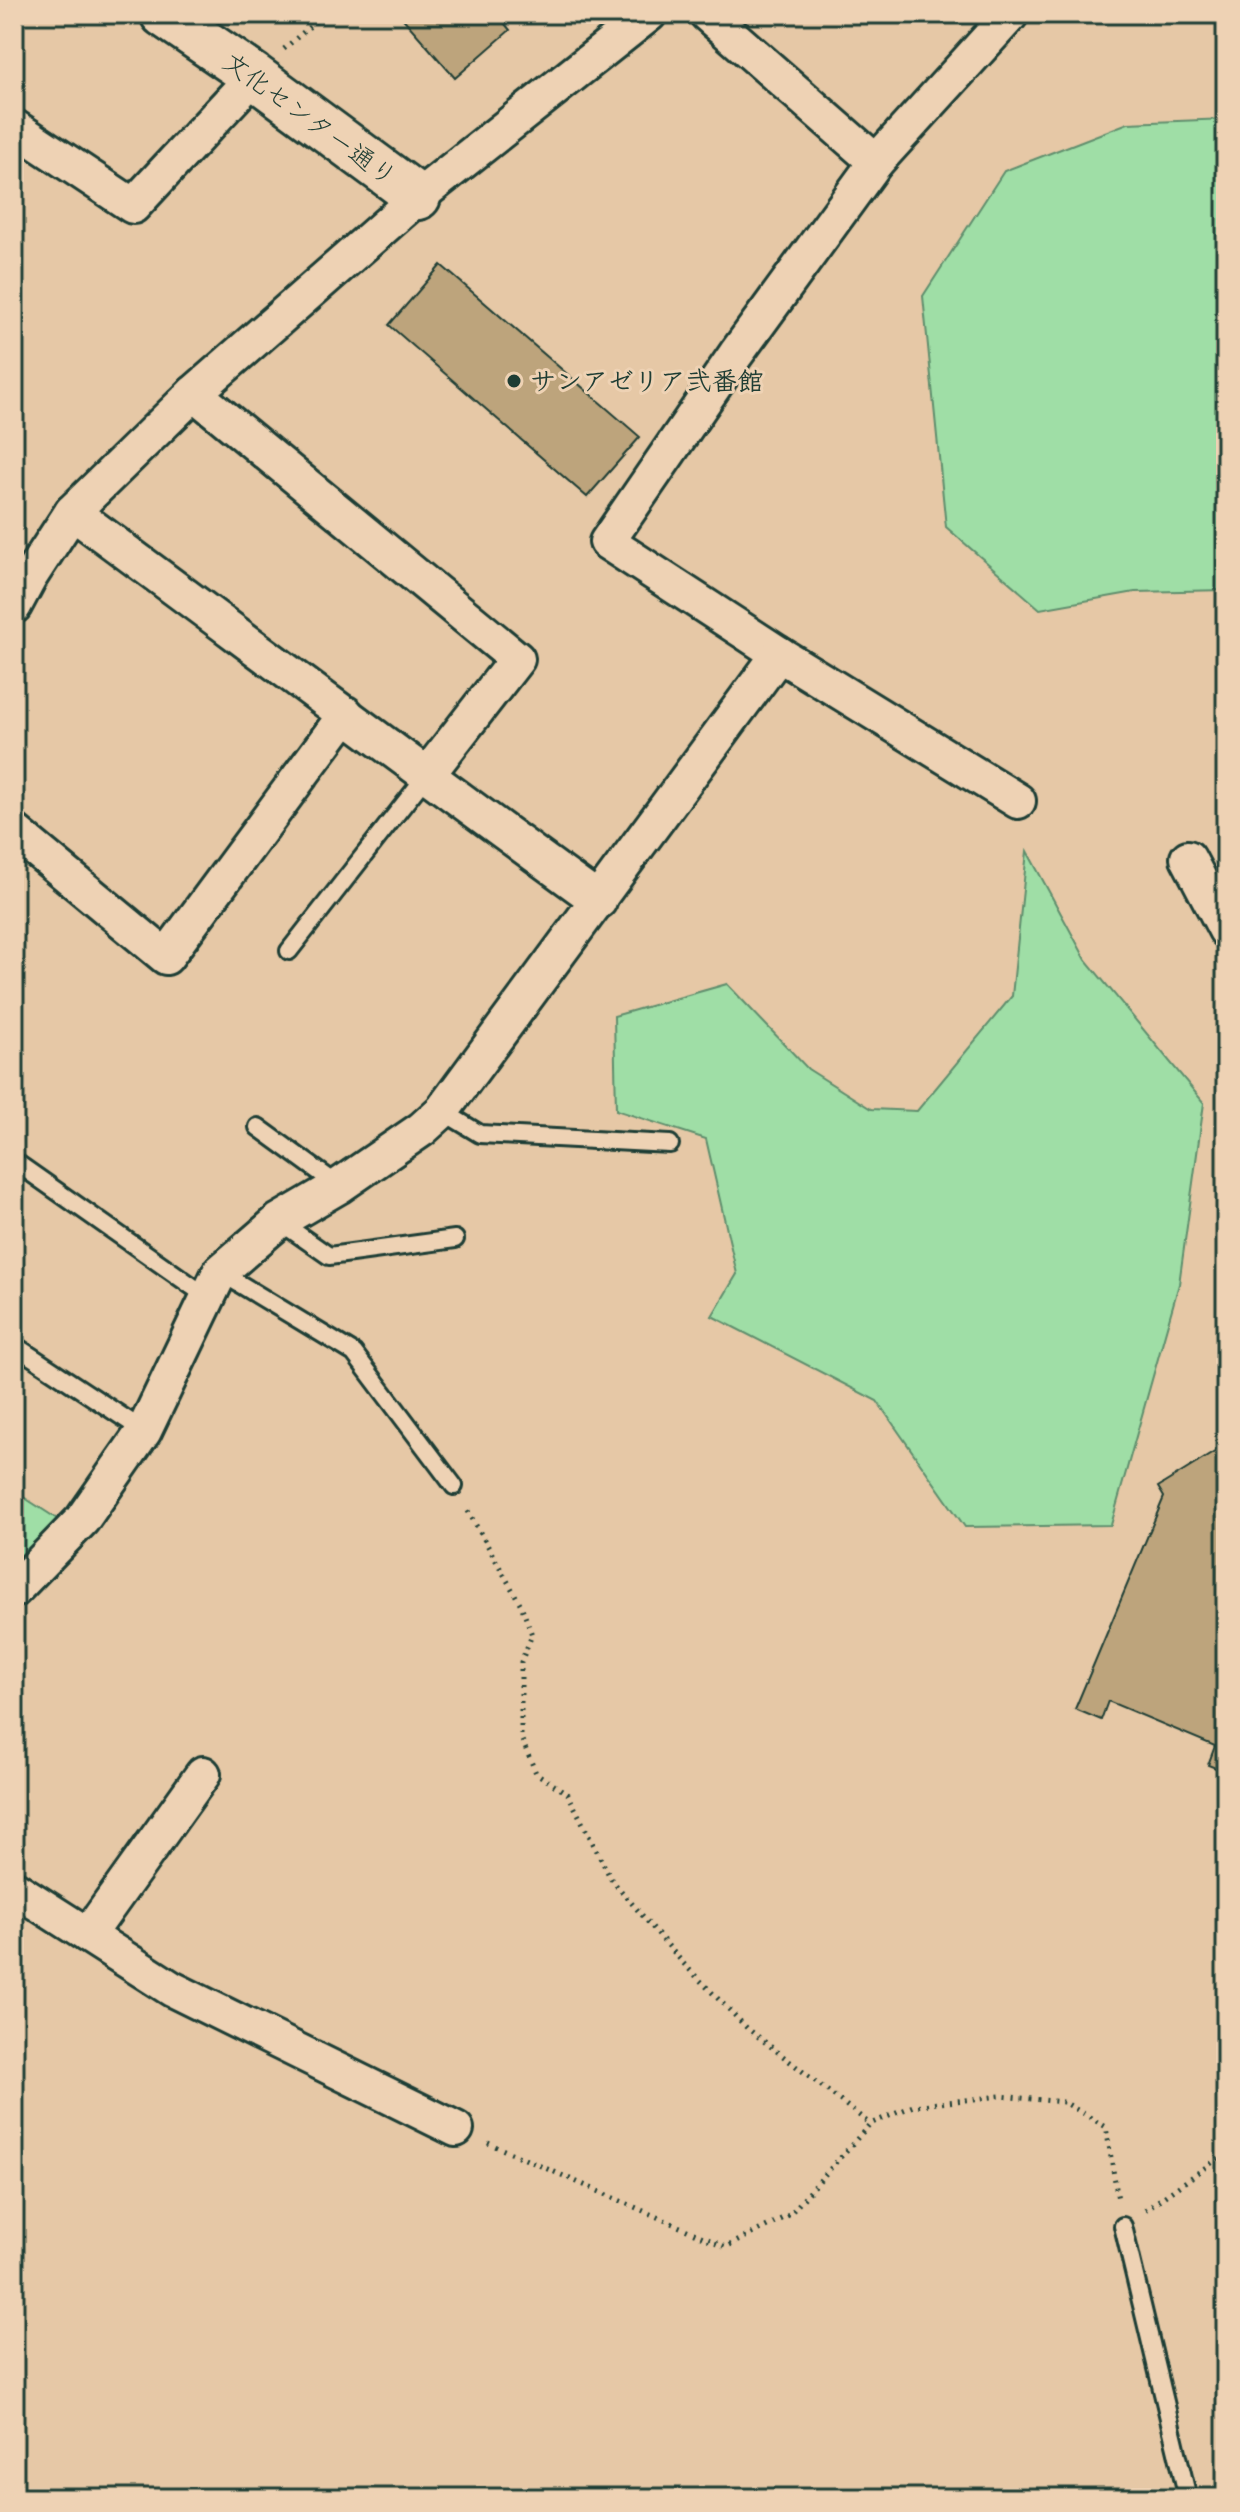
<svg xmlns="http://www.w3.org/2000/svg" width="1240" height="2512" font-family="Pangolin,'Klee One',sans-serif">
<rect width="100%" height="100%" fill="#e6c8a6"/>
<filter id="ink" filterUnits="userSpaceOnUse"><feTurbulence type="fractalNoise" baseFrequency=".0125" numOctaves="2"/><feDisplacementMap in="SourceGraphic" scale="16" xChannelSelector="R" yChannelSelector="G"/><feConvolveMatrix kernelMatrix="1 2 1 2 8 2 1 2 1" color-interpolation-filters="sRGB"/></filter>
<g filter="url(#ink)">
<g fill="#9fdea6" stroke="#5f8e6d" stroke-width="2">
<polygon points="1226,119 1226,590 1135,592 1040,609 946,527 923,296 1004,171 1128,123"/>
<polygon points="1027,851 1086,960 1204,1103 1179,1284 1111,1525 965,1527 877,1401 712,1316 737,1274 706,1139 616,1110 614,1016 727,984 808,1069 871,1109 917,1111 1012,996"/>
<polygon points="14,1491 65,1524 14,1577"/>
</g>
<g fill="#bda47b" stroke="#1f3d34" stroke-width="2">
<polygon points="399,14 497,14 510,30 455,78"/>
<polygon points="441,265 640,437 587,497 389,325"/>
<polygon points="1226,1445 1226,1772 1208,1765 1215,1746 1108,1701 1101,1720 1075,1709 1164,1497 1158,1487"/>
</g>
<g fill="none" stroke-linecap="round" stroke-linejoin="round">
<defs>
<g id="lane">
<polyline points="289,951 426,776"/>
<polyline points="442,1111 480,1134 670,1144"/>
<polyline points="258,1127 339,1186"/>
<polyline points="14,1161 209,1298"/>
<polyline points="279,1221 329,1256 455,1239"/>
<polyline points="220,1272 354,1353 454,1486"/>
<polyline points="14,1345 144,1431"/>
<polyline points="1123,2226 1188,2498"/>
</g>
<g id="street">
<polyline points="707,14 876,162"/>
<polyline points="1011,14 876,162 736,354 607,542 779,654 1018,801"/>
<polyline points="14,127 133,206 254,76"/>
<polyline points="194,393 517,659 426,776"/>
<path d="M72,512C248,642 422,773 599,901"/>
<polyline points="14,606 29,578 72,512 194,393 418,197 649,14"/>
<polyline points="14,831 166,957 346,714"/>
<polyline points="1188,858 1226,930"/>
<polyline points="14,1590 82,1520 144,1431 220,1272 279,1221 339,1186 422,1129 442,1111 779,654"/>
<polyline points="14,1888 172,1989 456,2129"/>
<polyline points="88,1935 203,1774"/>
</g>
<polyline id="secondary" points="163,14 254,76 418,197"/>
</defs>
<use href="#lane" stroke="#1f3d34" stroke-width="22"/>
<use href="#street" stroke="#1f3d34" stroke-width="40"/>
<use href="#secondary" stroke="#1f3d34" stroke-width="50"/>
<g stroke="#1f3d34" stroke-width="5" stroke-dasharray="2 6" stroke-linecap="butt">
<polyline points="284,49 324,14"/>
<polyline points="468,1511 521,1605 532,1635 521,1662 521,1738 536,1773 568,1794 611,1879 683,1963 747,2028 870,2124"/>
<polyline points="488,2143 726,2247 789,2215 870,2124 913,2106 1000,2096 1064,2102 1106,2127 1118,2200"/>
<polyline points="1145,2210 1226,2153"/>
</g>
<use href="#lane" stroke="#eed2b4" stroke-width="16"/>
<use href="#street" stroke="#eed2b4" stroke-width="34"/>
<use href="#secondary" stroke="#eed2b4" stroke-width="44"/>
</g>
</g>
<circle fill="#1f3d34" stroke="#eed2b4" stroke-width="3" cx="514" cy="381" r="8"/>
<g text-anchor="middle" stroke-width="6" stroke-linejoin="round" paint-order="stroke">
<g font-size="26" fill="#1f3d34" stroke="#eed2b4">
<text transform="translate(310 119) rotate(36)" y="9">文化センター通り</text>
</g>
<g font-size="26" font-weight="bold" fill="#1f3d34" stroke="#eed2b4" text-anchor="start">
<text x="530" y="390">サンアゼリア弐番館</text>
</g>
</g>
<rect width="1240" height="2512" fill="none" stroke="#eed2b4" stroke-width="48"/>
<rect x="24" y="24" width="1192" height="2464" fill="none" stroke="#1f3d34" stroke-width="3" filter="url(#ink)"/>
</svg>
